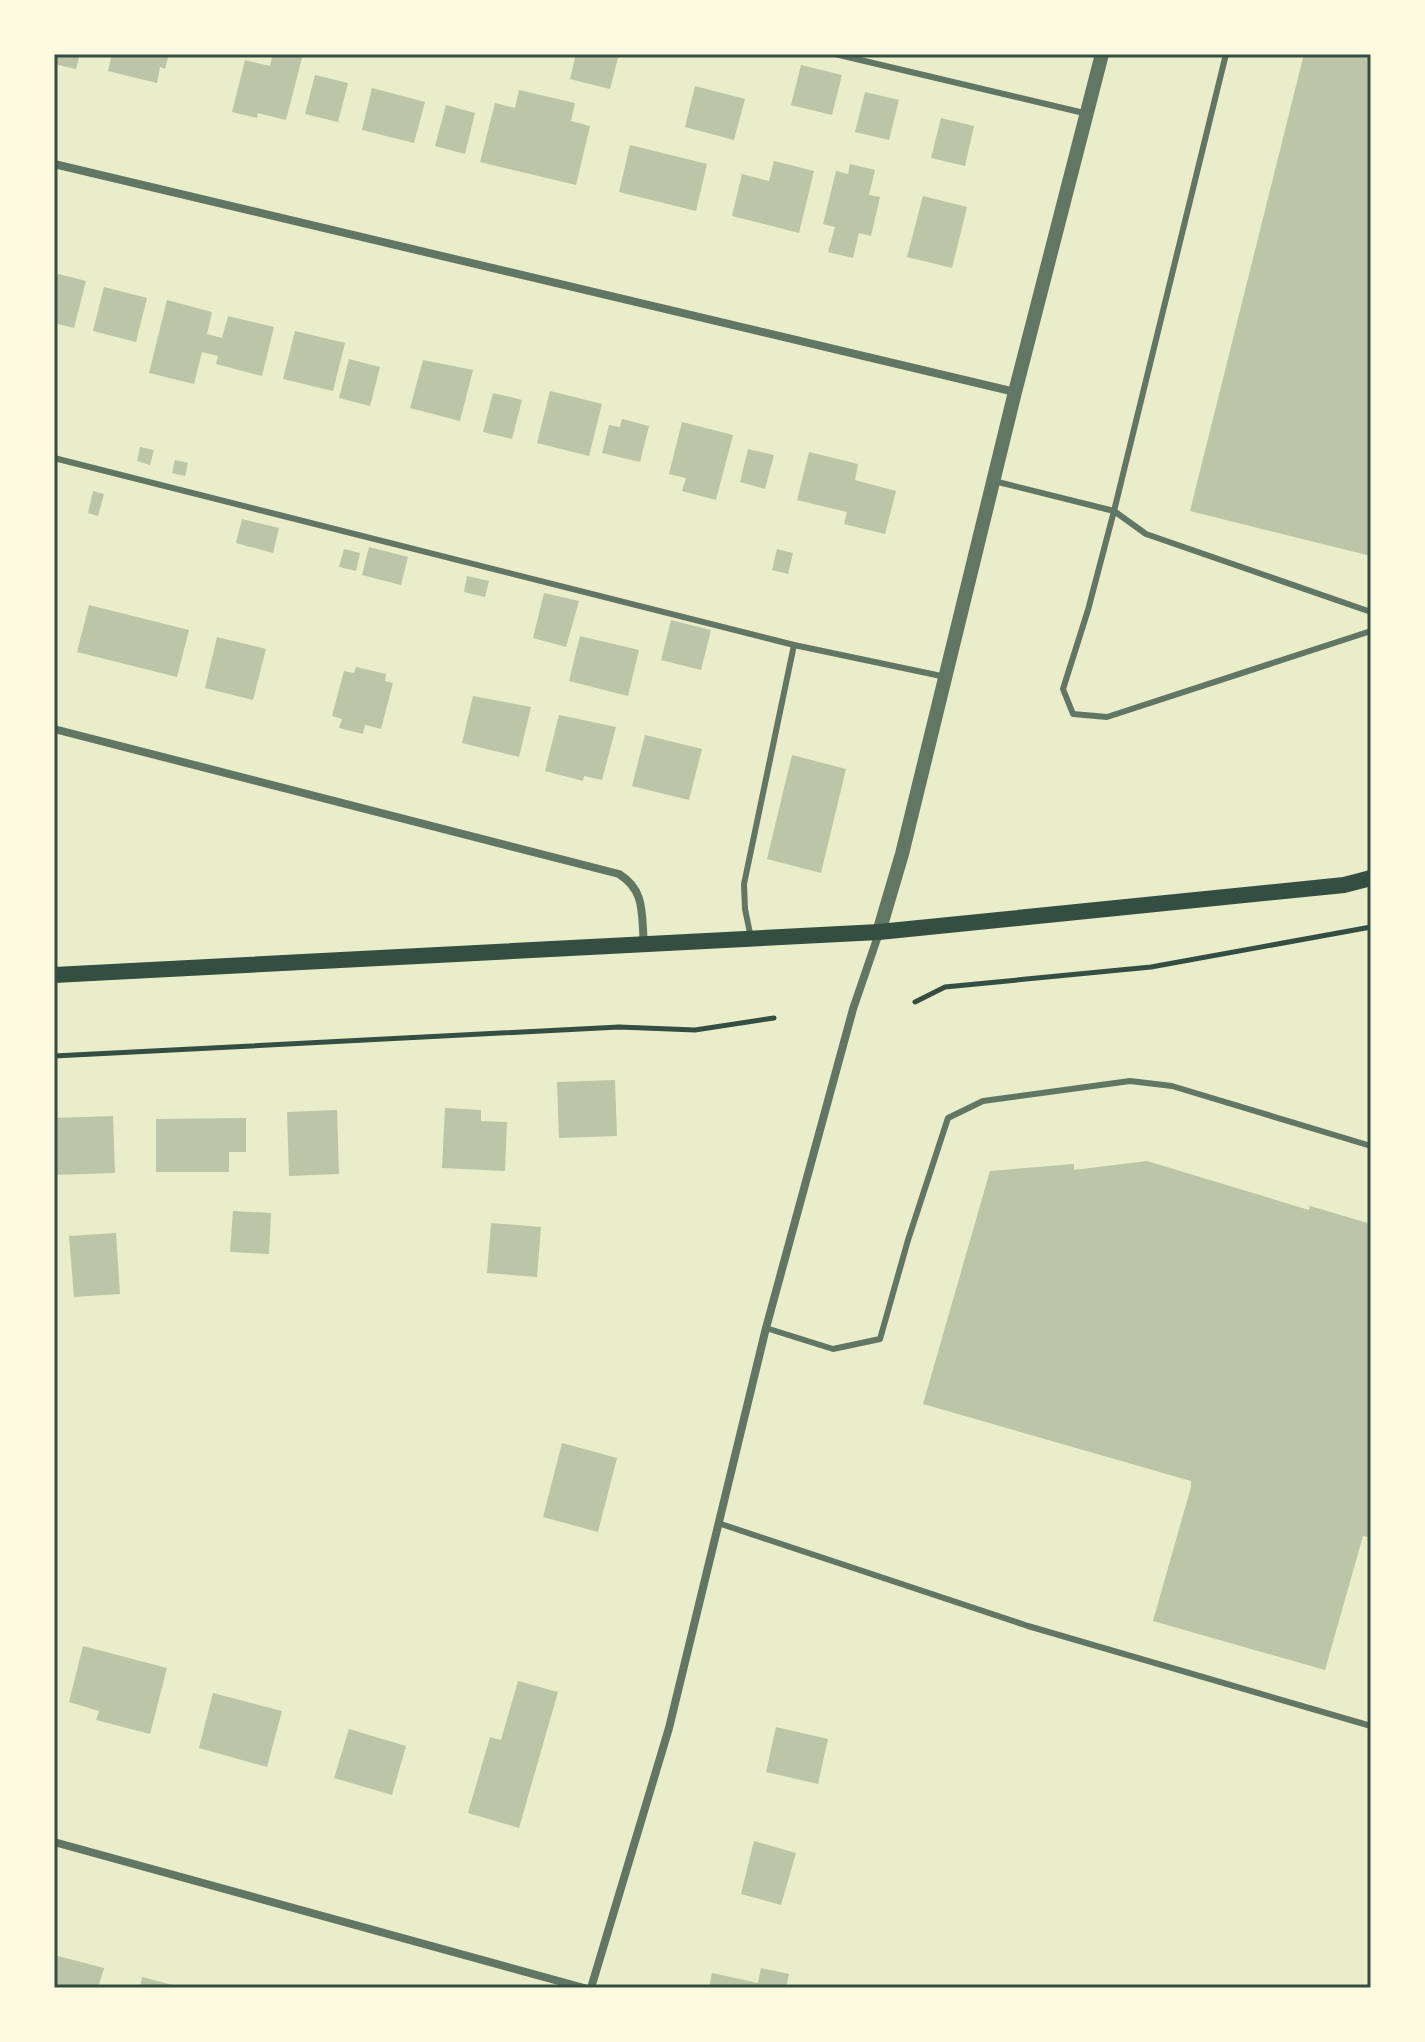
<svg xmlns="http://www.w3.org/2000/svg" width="1425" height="2042" font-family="Figtree,sans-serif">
<rect width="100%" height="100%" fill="#e9edc9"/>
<g fill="#bcc5a7">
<polygon points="54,54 80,54 76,69 54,64"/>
<polygon points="112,54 169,54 165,69 160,67 157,83 108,71"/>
<polygon points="273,54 303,54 286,120 258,113 257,118 232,112 245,60 270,66"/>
<polygon points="576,54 619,54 610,89 570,79"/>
<polygon points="1304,54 1371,54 1371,556 1190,511"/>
<polygon points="801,65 842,75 832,115 791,105"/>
<polygon points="315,75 348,83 338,122 305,114"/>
<polygon points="695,86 745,99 734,140 685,127"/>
<polygon points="372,88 425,102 414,143 362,130"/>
<polygon points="519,90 575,103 571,121 590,126 576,185 480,162 495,103 515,108"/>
<polygon points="865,92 899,100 889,140 855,132"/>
<polygon points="446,105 475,113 465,154 435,146"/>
<polygon points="941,118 974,126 965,166 931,158"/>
<polygon points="630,145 707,164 696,211 619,192"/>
<polygon points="774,161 814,171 799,233 732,216 742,174 769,181"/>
<polygon points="850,164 875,170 869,195 880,197 871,236 859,233 853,258 828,252 835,227 823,224 836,171 848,174"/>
<polygon points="923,196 967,207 952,268 907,257"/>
<polygon points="54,273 86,281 74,328 54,323"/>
<polygon points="104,287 147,298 136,342 93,331"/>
<polygon points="167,300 212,312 207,334 222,338 228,316 274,327 262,376 216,364 218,356 202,352 194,384 149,373"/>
<polygon points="295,331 345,343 333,391 283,379"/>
<polygon points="349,359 380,367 370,406 339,398"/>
<polygon points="423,360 473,370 460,421 410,408"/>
<polygon points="550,391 602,404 589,456 537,443"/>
<polygon points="493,393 522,400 512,439 483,432"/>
<polygon points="622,419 649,426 640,462 602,453 609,425 620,427"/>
<polygon points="682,422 733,435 716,500 682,491 686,478 669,474"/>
<polygon points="140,447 154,450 150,465 137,461"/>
<polygon points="748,449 774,455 765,489 740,482"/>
<polygon points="809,452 858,464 855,480 896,491 885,534 844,524 847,512 797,500"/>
<polygon points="175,460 188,463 185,476 172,473"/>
<polygon points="93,491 104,494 98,516 88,513"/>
<polygon points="242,519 279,528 273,553 236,543"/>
<polygon points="369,547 408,557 401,585 362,575"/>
<polygon points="344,549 360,553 356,571 339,567"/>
<polygon points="777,549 793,553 788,574 772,570"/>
<polygon points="467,576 489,581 485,597 464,592"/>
<polygon points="544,593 579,601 566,647 533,638"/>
<polygon points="89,605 189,630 177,677 77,652"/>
<polygon points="671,620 711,630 701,670 661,660"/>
<polygon points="580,636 639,650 628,696 569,681"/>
<polygon points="217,637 266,649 253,700 205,688"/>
<polygon points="356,667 386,674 385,681 393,683 381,729 365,725 363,734 339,728 342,719 332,716 344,671 354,673"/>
<polygon points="473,696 531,707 519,757 462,743"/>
<polygon points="559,715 616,727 602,780 584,776 583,781 545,771"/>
<polygon points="645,735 702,749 689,800 632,786"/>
<polygon points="792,755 846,769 821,873 767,859"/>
<polygon points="615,1080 617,1136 559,1138 557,1082"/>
<polygon points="445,1108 481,1110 481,1121 507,1122 505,1171 442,1168"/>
<polygon points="337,1110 339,1174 289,1176 287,1112"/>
<polygon points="113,1116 115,1173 54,1175 54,1118"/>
<polygon points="246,1118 246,1152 229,1152 229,1172 156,1172 156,1119"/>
<polygon points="1147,1161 1309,1210 1310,1206 1371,1224 1371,1538 1363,1536 1325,1670 1153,1621 1191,1487 1191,1481 923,1404 990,1171 1074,1164 1074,1170"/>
<polygon points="233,1211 271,1213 269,1254 230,1252"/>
<polygon points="491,1223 541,1227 537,1277 487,1273"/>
<polygon points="116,1233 120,1294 74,1297 69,1236"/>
<polygon points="562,1443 617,1458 598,1532 543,1517"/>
<polygon points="83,1646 167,1668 150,1734 96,1720 99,1711 69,1702"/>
<polygon points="518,1681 558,1692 519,1828 468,1813 490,1737 501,1740"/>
<polygon points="213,1693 282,1711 267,1767 199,1748"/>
<polygon points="776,1727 828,1739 818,1784 766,1772"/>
<polygon points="349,1729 406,1746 392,1795 334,1778"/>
<polygon points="754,1841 796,1853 781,1905 741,1894"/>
<polygon points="54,1955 104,1968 98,1988 54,1988"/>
<polygon points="761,1968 789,1974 786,1988 709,1988 712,1973 758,1983"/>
<polygon points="142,1977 180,1987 180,1988 140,1988"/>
</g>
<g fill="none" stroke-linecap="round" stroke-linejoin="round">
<g stroke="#344e41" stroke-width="5">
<polyline points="915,1002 945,987 1151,967 1371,927"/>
<polyline points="54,1056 619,1027 695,1030 774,1018"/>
</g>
<g stroke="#617663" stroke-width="6">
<polyline points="835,54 1084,113"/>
<polyline points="1226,54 1114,511 1088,610 1063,689 1073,714 1107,717 1371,631"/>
<polyline points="54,458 794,645 946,677"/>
<polyline points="994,481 1114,511 1146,534 1371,612"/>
<polyline points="751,938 745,909 744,884 794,645"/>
<polyline points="766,1328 833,1349 880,1339 908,1240 948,1118 983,1101 1130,1081 1172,1086 1371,1146"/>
<polyline points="721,1524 1028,1626 1371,1726"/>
</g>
<g stroke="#617663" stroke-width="8">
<polyline points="54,164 1015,392"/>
<path d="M54,729L619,874C646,891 641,914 644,943"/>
<polyline points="54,1842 584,1988"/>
<polyline points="591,1988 669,1728 766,1328 853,1009 879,933"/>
</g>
<polyline stroke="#617663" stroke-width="14" points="879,932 902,854 1015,392 1102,54"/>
<polyline stroke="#344e41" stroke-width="16" points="54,975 879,932 1344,885 1371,878"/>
</g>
<rect width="1425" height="2042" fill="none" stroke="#fefae0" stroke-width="112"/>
<rect x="56" y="56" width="1313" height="1930" fill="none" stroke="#344e41" stroke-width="3"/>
</svg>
